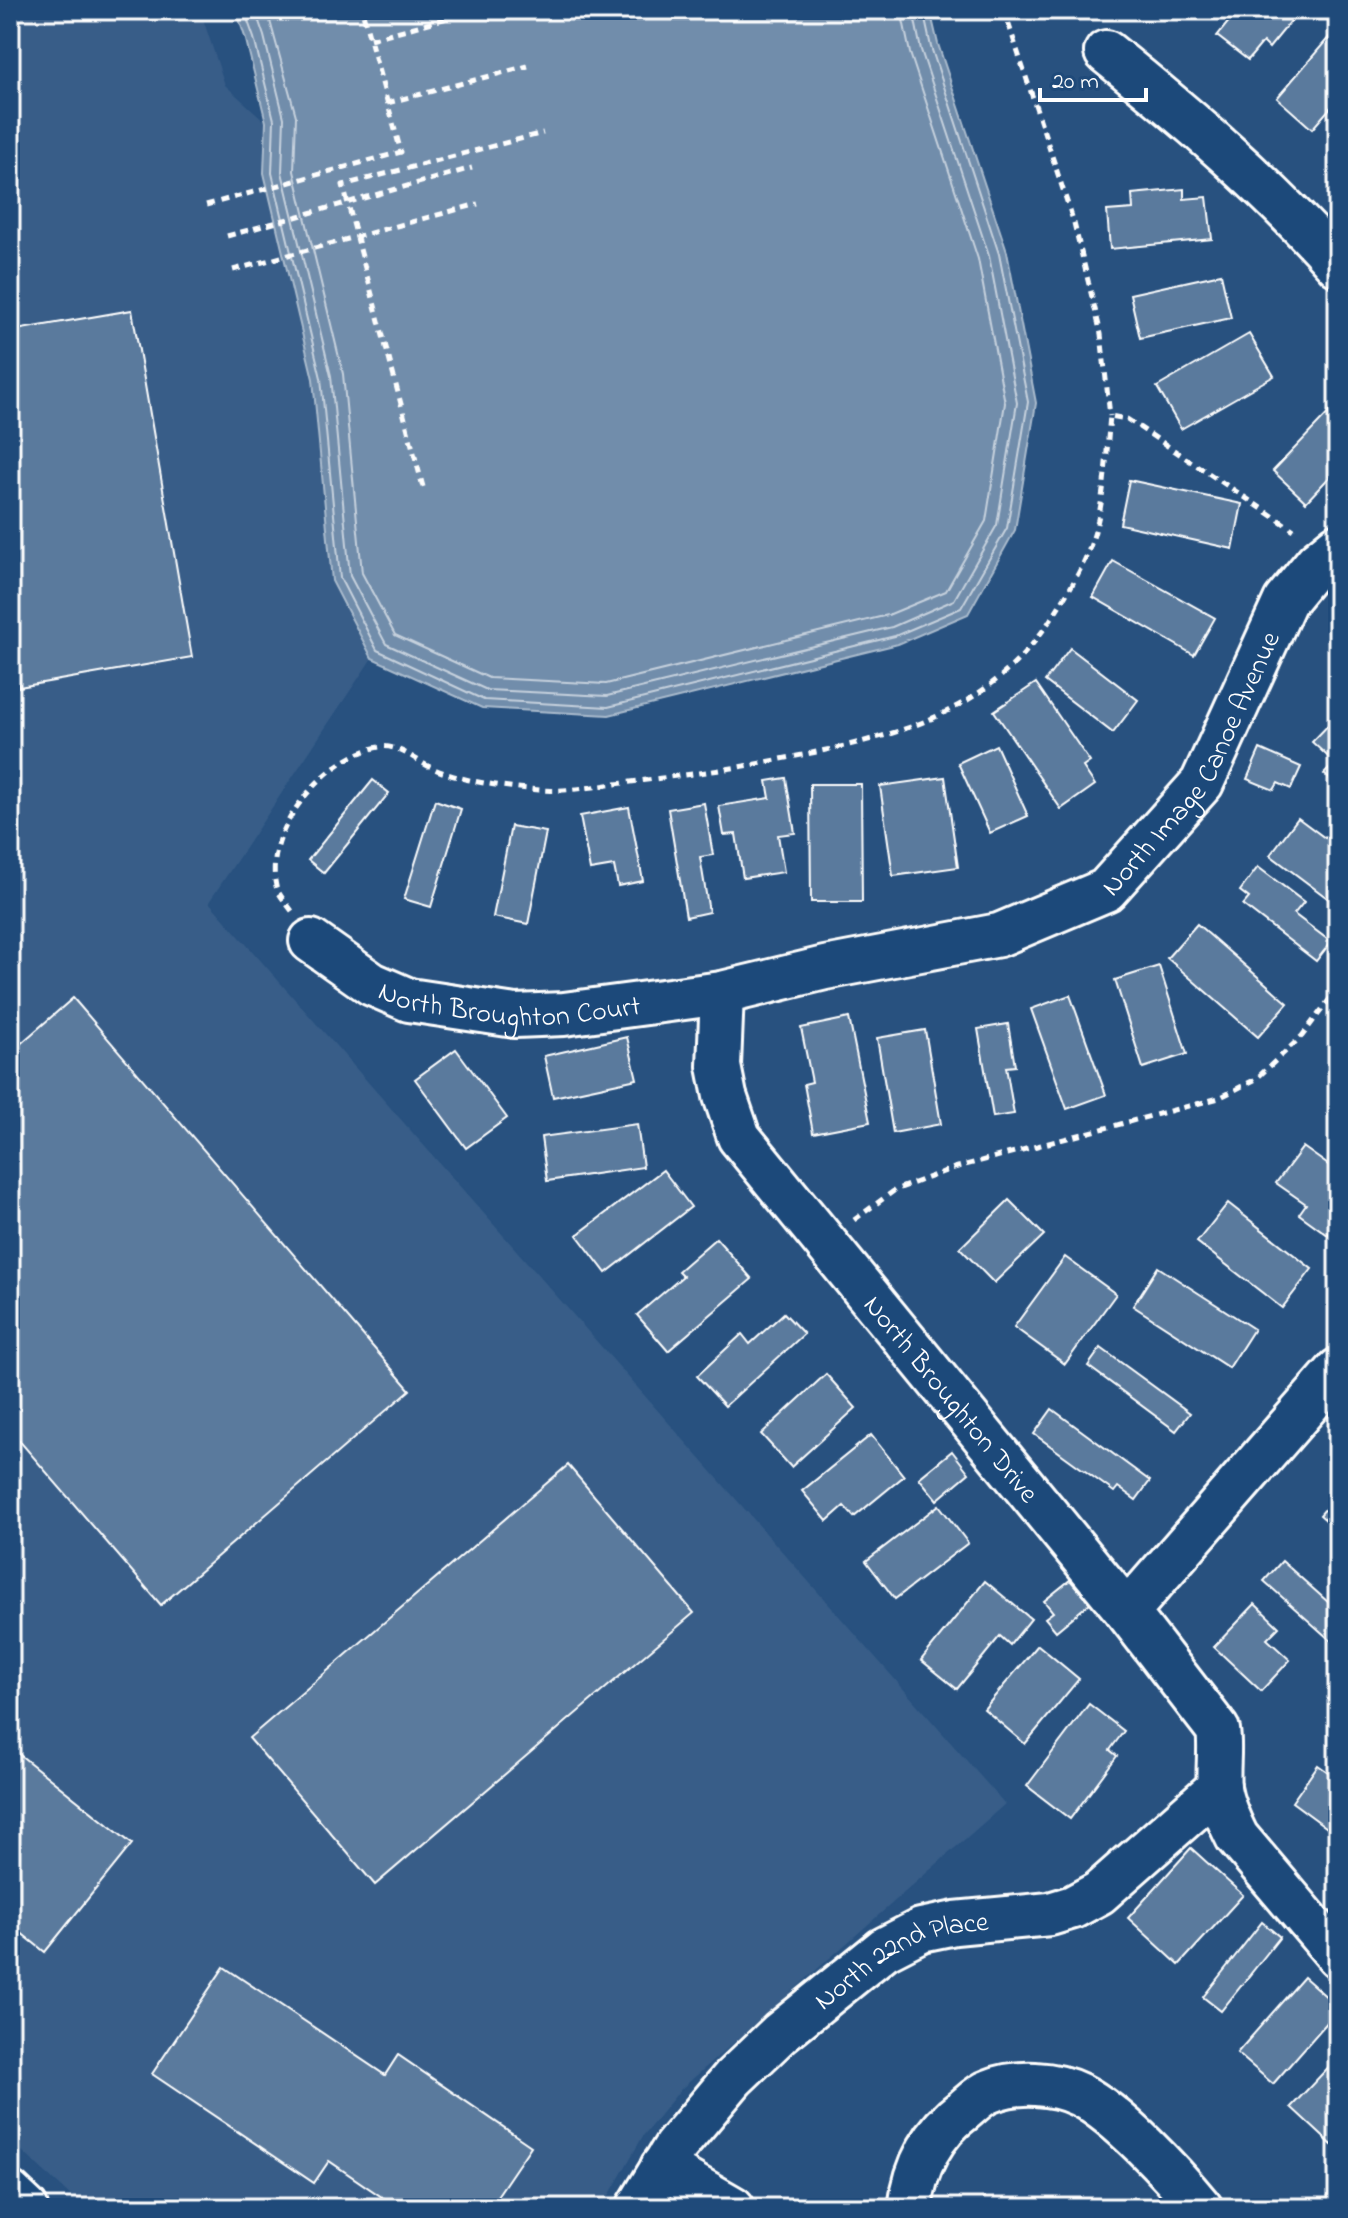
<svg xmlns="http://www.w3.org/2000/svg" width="1348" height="2218" font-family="'Indie Flower',sans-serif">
<rect width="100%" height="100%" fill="#28517f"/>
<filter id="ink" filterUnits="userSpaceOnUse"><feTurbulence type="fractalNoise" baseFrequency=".0125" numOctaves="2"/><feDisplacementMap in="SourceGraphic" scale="16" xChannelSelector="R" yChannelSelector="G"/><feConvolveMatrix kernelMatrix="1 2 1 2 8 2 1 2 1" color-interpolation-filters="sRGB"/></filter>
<g filter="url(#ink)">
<polygon fill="#375d88" points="10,10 200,10 225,85 266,122 264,173 313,379 332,581 372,658 209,902 1005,1804 680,2090 643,2136 602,2208 84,2208 10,2140"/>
<polygon fill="#718dab" stroke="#aabbcd" stroke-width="2" points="236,10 930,10 938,44 1007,252 1036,403 1015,530 968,614 898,644 609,715 482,708 372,658 332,581 313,379 264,173 266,122 246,40"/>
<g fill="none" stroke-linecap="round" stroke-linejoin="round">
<g stroke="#c6d1dd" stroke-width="2">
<polyline points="244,10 254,38 274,120 272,173 321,378 340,578 377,650 484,700 608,707 895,636 961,608 1007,528 1028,402 999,254 931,47 923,10"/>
<polyline points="255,10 264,36 284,118 282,172 331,376 350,576 386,644 487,690 607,696 892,627 954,600 997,525 1017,403 989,256 921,50 913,10"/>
<polyline points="267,10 296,116 294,171 343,374 362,573 395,635 489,678 606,684 888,615 946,591 986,521 1005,403 978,259 910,53 901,10"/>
</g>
</g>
<g fill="#5a7a9d" stroke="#fff" stroke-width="2">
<polygon points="1238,10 1300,10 1269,48 1263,42 1248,60 1217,36"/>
<polygon points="1336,29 1338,99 1312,129 1277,98"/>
<polygon points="1184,189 1184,199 1207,197 1212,239 1110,249 1107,211 1133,209 1132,194"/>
<polygon points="1221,274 1231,318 1140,338 1130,294"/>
<polygon points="132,310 192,657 19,687 10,636 10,331"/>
<polygon points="1249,334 1274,376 1181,429 1157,387"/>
<polygon points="1338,403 1338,468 1306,502 1273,471"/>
<polygon points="1129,480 1242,504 1233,549 1120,524"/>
<polygon points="1113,561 1215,618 1194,655 1093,597"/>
<polygon points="1070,648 1138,700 1113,733 1045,681"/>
<polygon points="1036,683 1090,762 1083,767 1095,785 1061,809 994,711"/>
<polygon points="1338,715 1338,787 1324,774 1335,763 1312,742"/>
<polygon points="996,745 1028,816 990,833 958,763"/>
<polygon points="1260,749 1301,767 1291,789 1278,783 1274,790 1247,779"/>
<polygon points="945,777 958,867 893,876 880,786"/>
<polygon points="786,778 795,833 778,835 784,872 743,878 736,834 724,835 719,806 770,798 767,781"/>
<polygon points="373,780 389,793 324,873 308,860"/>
<polygon points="810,784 861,784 862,902 811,902"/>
<polygon points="435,800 461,809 431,907 404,899"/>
<polygon points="704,803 713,855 700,857 709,912 686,917 668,809"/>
<polygon points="629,807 643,881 618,886 614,866 590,870 580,816"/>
<polygon points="1298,818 1325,838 1332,829 1338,833 1338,906 1270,855"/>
<polygon points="511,826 546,832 528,924 493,917"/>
<polygon points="1258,867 1304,902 1294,914 1331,942 1316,961 1243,905 1249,898 1240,891"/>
<polygon points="1197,924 1288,1003 1258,1037 1167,958"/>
<polygon points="1159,966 1187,1054 1143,1068 1115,980"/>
<polygon points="1070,995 1106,1095 1067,1109 1031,1009"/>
<polygon points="73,998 410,1390 161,1605 10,1430 10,1053"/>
<polygon points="849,1018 870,1122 813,1133 804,1084 812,1082 801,1028"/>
<polygon points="1008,1024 1015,1066 1006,1067 1014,1114 993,1117 978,1029"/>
<polygon points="925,1030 941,1124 893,1133 877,1038"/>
<polygon points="627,1037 637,1079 553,1097 544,1056"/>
<polygon points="456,1049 507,1118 466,1148 415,1079"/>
<polygon points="637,1124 643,1167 547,1181 541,1137"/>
<polygon points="1303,1147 1338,1172 1338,1227 1335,1225 1328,1235 1299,1214 1306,1204 1276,1183"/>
<polygon points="663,1170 691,1207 606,1273 577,1235"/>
<polygon points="1009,1200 1044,1235 994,1283 960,1248"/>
<polygon points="1228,1203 1312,1269 1282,1308 1197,1242"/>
<polygon points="716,1238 752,1279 668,1351 637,1315 683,1276 678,1271"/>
<polygon points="1065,1257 1116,1294 1065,1364 1014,1327"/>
<polygon points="1158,1267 1254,1329 1229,1368 1133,1306"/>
<polygon points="784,1313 804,1334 725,1406 697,1376 742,1334 750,1344"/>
<polygon points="1101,1348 1190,1413 1176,1431 1088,1366"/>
<polygon points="826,1374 856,1408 791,1467 761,1434"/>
<polygon points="1052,1409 1150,1481 1136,1500 1118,1487 1114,1492 1034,1434"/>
<polygon points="871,1435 904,1476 854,1517 844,1506 827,1521 802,1491"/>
<polygon points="952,1451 969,1473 937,1500 919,1478"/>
<polygon points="568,1465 694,1613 375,1885 249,1738"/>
<polygon points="1338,1494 1338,1531 1320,1515"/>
<polygon points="939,1505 968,1543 895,1599 866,1561"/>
<polygon points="1282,1561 1338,1611 1338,1647 1264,1581"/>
<polygon points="1070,1580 1090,1603 1056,1631 1045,1618 1053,1612 1044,1601"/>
<polygon points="985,1581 1031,1619 1010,1645 1000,1636 957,1689 921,1660"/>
<polygon points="1255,1604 1279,1627 1267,1639 1290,1660 1261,1691 1214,1647"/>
<polygon points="1038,1645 1079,1679 1025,1744 984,1709"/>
<polygon points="1089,1704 1124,1731 1110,1750 1117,1756 1070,1819 1027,1786"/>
<polygon points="10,1747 132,1844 45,1952 10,1924"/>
<polygon points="1318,1765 1338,1779 1338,1836 1292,1802"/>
<polygon points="1191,1848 1243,1895 1179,1965 1128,1918"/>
<polygon points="1262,1922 1280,1937 1221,2011 1203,1997"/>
<polygon points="224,1967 385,2075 398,2055 531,2146 489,2208 398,2208 329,2161 314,2183 152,2074"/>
<polygon points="1304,1977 1338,2007 1338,2010 1273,2084 1237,2053"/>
<polygon points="1338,2057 1338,2139 1332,2145 1291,2107"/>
</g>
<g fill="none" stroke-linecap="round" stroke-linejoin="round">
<defs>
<g id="minor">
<path d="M1106,52C1187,117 1269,187 1338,265"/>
<path id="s1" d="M311,941L372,984L409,1000L515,1016L564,1014L722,993L825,968L999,935L1106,890L1202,783L1285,601L1317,562L1338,545"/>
<path id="s2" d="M722,993L719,1066L725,1096L739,1137L1127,1612L1218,1730C1221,1749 1217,1768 1219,1788C1222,1806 1229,1821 1237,1837L1338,1956"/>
<polyline points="1127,1612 1338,1370"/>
<polyline points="662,2167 733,2208"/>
<polyline points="10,2193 26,2208"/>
<path id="s3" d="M638,2208L675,2147L733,2078L780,2033L884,1949L921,1930L955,1923L1050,1914L1073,1907L1099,1893L1219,1787"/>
<path d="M910,2208C915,2168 932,2133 965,2109C972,2103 981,2094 990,2091C1017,2080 1054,2082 1080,2095C1118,2114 1173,2174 1201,2208"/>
</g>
</defs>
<use href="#minor" stroke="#fff" stroke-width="48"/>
<g stroke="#fff" stroke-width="5" stroke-dasharray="8 6" stroke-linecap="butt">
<polyline points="1004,10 1074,223 1101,334 1110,416"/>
<polyline points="370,39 477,10"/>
<polyline points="387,103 528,66"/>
<polyline points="206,205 401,152 362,10"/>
<polyline points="227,236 472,168"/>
<polyline points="233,270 478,204"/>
<polyline points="423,487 343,185 543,133"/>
<path d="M292,911C287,904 278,894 276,886C263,830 326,756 379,747C396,744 413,758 428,766C461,782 504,787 540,790C567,792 597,786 624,783C668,777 712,772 756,764C877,740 986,725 1056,611C1070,589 1084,566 1092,541C1105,502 1106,457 1110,416L1127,419L1294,530"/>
<polyline points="854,1220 895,1190 954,1168 1219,1098 1256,1079 1302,1036 1338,988"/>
</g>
<use href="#minor" stroke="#1f4a7a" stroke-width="42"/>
</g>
</g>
<g text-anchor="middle" stroke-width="7" stroke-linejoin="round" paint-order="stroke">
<g font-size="28" fill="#fff" stroke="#1f4a7a">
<text dy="10" stroke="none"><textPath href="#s1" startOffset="984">North Image Canoe Avenue</textPath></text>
<text dy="10" stroke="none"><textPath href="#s1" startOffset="216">North Broughton Court</textPath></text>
<text dy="10" stroke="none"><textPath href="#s2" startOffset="484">North Broughton Drive</textPath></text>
<text dy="10" stroke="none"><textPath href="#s3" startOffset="372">North 22nd Place</textPath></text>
</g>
</g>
<rect width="1348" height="2218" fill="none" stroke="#1f4a7a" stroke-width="40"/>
<rect x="20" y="20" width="1308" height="2178" fill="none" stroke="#fff" stroke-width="3" filter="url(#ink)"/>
<path d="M1040 88v12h106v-12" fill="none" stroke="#ffffff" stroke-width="4"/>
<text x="1052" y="88" font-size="24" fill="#ffffff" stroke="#1f4a7a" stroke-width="6" paint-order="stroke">20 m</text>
</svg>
